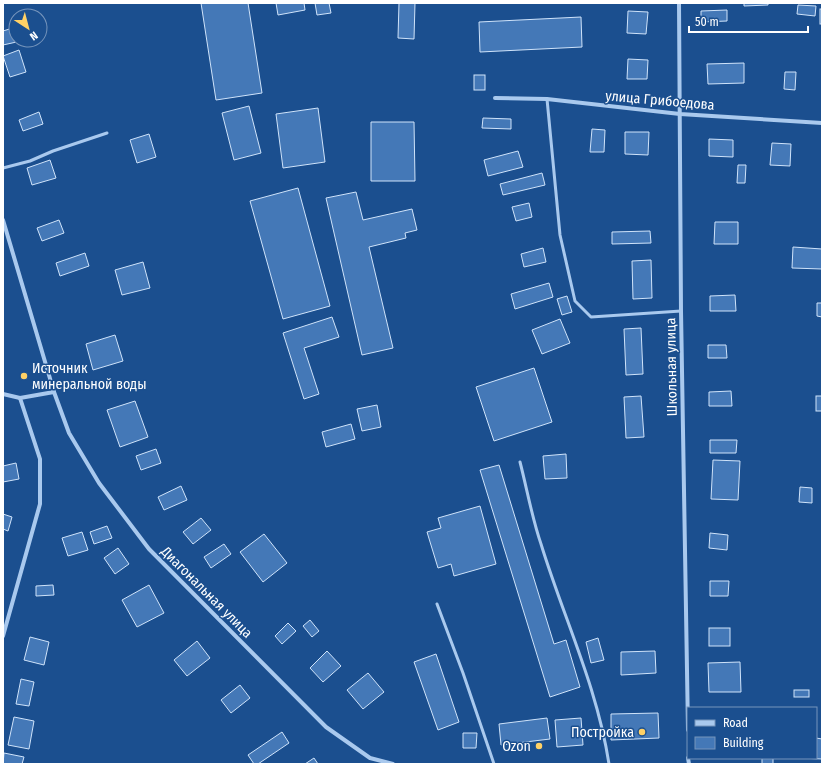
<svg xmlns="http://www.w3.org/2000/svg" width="825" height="767" font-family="'Fira Sans Condensed',sans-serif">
<rect width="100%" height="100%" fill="#1b4f8f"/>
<g fill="#4478b7" stroke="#cfe3fa">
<polygon points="201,3 248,3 262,93 216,100"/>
<polygon points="276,3 304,3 305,10 278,15"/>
<polygon points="315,3 329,3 331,13 317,15"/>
<polygon points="399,3 415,3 414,39 398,38"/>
<polygon points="744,3 768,3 768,5 744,6"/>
<polygon points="798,5 816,6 815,16 797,14"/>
<rect x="820" y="9" width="2" height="15"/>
<polygon points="727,10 727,21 701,22 701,11"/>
<polygon points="628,11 648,12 646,34 627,33"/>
<polygon points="581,17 582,47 480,52 479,22"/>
<polygon points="16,27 16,40 21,41 3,45 3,31"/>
<polygon points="19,50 26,72 10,77 3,56"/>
<polygon points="628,59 648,60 647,79 627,79"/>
<polygon points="744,63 744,83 708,84 707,64"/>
<polygon points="785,72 796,72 795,90 784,89"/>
<rect x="474" y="75" width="11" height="15"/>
<polygon points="249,106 261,153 234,160 222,113"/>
<polygon points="318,108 325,162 283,168 276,114"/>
<polygon points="39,112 43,124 23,131 19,120"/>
<polygon points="483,118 511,119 511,129 482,128"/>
<polygon points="371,122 414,122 415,181 371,181"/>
<polygon points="592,129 605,130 604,152 590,152"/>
<polygon points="625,132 649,132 648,155 625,154"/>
<polygon points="149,134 156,157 137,163 130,140"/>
<polygon points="709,139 733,140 733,157 709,156"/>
<polygon points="772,143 791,144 790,166 770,165"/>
<polygon points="518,151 523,167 488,176 484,160"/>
<polygon points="50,160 56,178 32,185 27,168"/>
<polygon points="738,165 746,165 745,183 737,183"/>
<polygon points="542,173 545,185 503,195 500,184"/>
<polygon points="298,188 330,306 283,319 250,201"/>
<polygon points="356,192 363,220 412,209 417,230 405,233 406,238 369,247 393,348 362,355 326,198"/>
<polygon points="529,203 532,217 516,221 512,207"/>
<polygon points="59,220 64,233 42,241 37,228"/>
<polygon points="715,222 738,222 738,244 714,244"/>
<polygon points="650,231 651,243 612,244 612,232"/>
<polygon points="793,247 822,249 822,269 792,268"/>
<polygon points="543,248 546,262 524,267 521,254"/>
<polygon points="85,253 89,266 60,276 56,263"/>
<polygon points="651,260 652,298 633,299 632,261"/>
<polygon points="143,262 150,288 122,295 115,270"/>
<polygon points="549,283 553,297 515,309 511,294"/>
<polygon points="735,295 736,311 710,311 710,296"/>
<polygon points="567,296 572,312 562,315 557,299"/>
<polygon points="817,303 822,303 822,317 817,316"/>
<polygon points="332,317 339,337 304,348 319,394 304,399 283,333"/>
<polygon points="560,319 570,343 542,354 532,330"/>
<polygon points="641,328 643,374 626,375 624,329"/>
<polygon points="115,335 123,361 93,370 86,344"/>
<polygon points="708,345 726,345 727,358 708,358"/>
<polygon points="534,368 552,422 494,441 476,387"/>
<polygon points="731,391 732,406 709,406 709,392"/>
<polygon points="641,396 644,437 626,438 624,397"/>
<rect x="816" y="396" width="6" height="15"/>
<polygon points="135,401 148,437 120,447 107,410"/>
<polygon points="377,405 381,427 362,431 357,409"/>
<polygon points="351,424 355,439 326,447 322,432"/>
<polygon points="710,440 737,440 736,453 710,453"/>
<polygon points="156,449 161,463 141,470 136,456"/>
<polygon points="566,454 567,478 545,479 543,456"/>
<polygon points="713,460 740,461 738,500 711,499"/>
<polygon points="16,463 19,479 3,482 3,466"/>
<polygon points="499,465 554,644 566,640 580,687 550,697 480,470"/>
<polygon points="181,486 187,500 164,510 158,497"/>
<polygon points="800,487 812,488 812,503 799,502"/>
<polygon points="480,506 496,564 454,576 451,564 438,568 427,532 441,528 438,518"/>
<polygon points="3,514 12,517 8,531 3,529"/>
<polygon points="201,518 211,530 193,544 183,532"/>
<polygon points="107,526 112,538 94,544 90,532"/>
<polygon points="82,532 88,550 68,556 62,538"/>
<polygon points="710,533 728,535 727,550 709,548"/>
<polygon points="264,534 287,563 263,582 240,552"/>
<polygon points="224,544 231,554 211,568 204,557"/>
<polygon points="118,548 129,564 115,574 104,558"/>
<polygon points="710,581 729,581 728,596 710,596"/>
<polygon points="53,585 54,595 36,596 36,586"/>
<polygon points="149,585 164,613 137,627 122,600"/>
<polygon points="310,620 319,631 312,637 303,626"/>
<polygon points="288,623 296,631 282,644 275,636"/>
<rect x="709" y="628" width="21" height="18"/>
<polygon points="30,637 49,642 44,665 24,660"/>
<polygon points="598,638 604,660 591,663 586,642"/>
<polygon points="197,641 210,658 187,676 174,660"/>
<polygon points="327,651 341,666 323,682 310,668"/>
<polygon points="655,651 656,673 621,675 621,652"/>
<polygon points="436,654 459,722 438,730 414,662"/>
<polygon points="740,662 741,692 709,692 708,663"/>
<polygon points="368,673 384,692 363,709 347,690"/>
<polygon points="21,679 34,682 29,706 16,704"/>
<polygon points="240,685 250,698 231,713 221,700"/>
<rect x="794" y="690" width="15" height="7"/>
<polygon points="658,713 659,738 611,740 611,714"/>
<polygon points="14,717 34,721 29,749 8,745"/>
<polygon points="547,718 550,739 501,745 499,724"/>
<polygon points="581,718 583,745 557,747 555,720"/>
<polygon points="282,732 289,743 258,764 254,764 248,755"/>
<polygon points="463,733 477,733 476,748 463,748"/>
<polygon points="816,738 822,739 822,759 800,758 816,758"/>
<polygon points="4,753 24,757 22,764 3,764"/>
<polygon points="314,758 318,764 305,764"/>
<rect x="762" y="758" width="11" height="6"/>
</g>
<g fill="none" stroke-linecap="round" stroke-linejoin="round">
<g stroke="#a9c9ee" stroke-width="3">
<polyline points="547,99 560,235 575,301 591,317 681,311"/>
<polyline points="3,168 30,161 53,151 107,133"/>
<path d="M520,462C527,489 532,518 541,544C564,619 597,686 609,764"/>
<polyline points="437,604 463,673 494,764"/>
</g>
<g stroke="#a9c9ee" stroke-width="4">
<polyline points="679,3 681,311 688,730"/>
<polyline points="495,98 547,99 680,114 822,123"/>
<polyline points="3,220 54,392 69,433 99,483 149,549 326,727 370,758 393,764"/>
<polyline points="3,394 20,398"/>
<polyline points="3,636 40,504 40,459 20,398 54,392"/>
<polyline points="688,758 689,764"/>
</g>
</g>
<g fill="#ffd166" stroke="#1b4f8f" stroke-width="1.5">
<circle cx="24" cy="376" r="4"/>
<circle cx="642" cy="732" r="4"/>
<circle cx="539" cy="746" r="4"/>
</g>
<g text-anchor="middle" stroke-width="3" stroke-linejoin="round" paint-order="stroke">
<g font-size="14" fill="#fff" stroke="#1b4f8f">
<text transform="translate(660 100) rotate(5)" y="5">улица Грибоедова</text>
<text transform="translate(671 367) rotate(-91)" y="5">Школьная улица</text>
<text transform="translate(207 592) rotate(45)" y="5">Диагональная улица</text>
</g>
<g font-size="14" fill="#fff" stroke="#1b4f8f" text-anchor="end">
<text x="32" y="373" text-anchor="start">Источник<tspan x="32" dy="16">минеральной воды</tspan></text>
<text x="634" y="737">Постройка</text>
<text x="531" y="751">Ozon</text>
</g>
</g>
<rect width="825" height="767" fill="none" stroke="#ffffff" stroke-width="8"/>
<rect x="687" y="707" width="130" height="52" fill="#1b4f8f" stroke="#7695bc"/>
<rect x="695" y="720" width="20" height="6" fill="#a9c9ee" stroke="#7695bc"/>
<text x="723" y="727" font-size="12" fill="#ffffff">Road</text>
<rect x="695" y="737" width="20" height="12" fill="#4478b7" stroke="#7695bc"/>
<text x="723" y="747" font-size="12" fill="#ffffff">Building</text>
<g transform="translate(28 28) rotate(144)"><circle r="19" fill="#1b4f8f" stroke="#7695bc"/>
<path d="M0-3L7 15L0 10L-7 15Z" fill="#ffd166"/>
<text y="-6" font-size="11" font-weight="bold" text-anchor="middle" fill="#ffffff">N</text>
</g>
<path d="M689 26v6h119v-6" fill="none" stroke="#ffffff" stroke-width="2"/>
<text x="695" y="26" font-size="12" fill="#ffffff" stroke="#1b4f8f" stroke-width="3" paint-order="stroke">50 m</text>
</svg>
